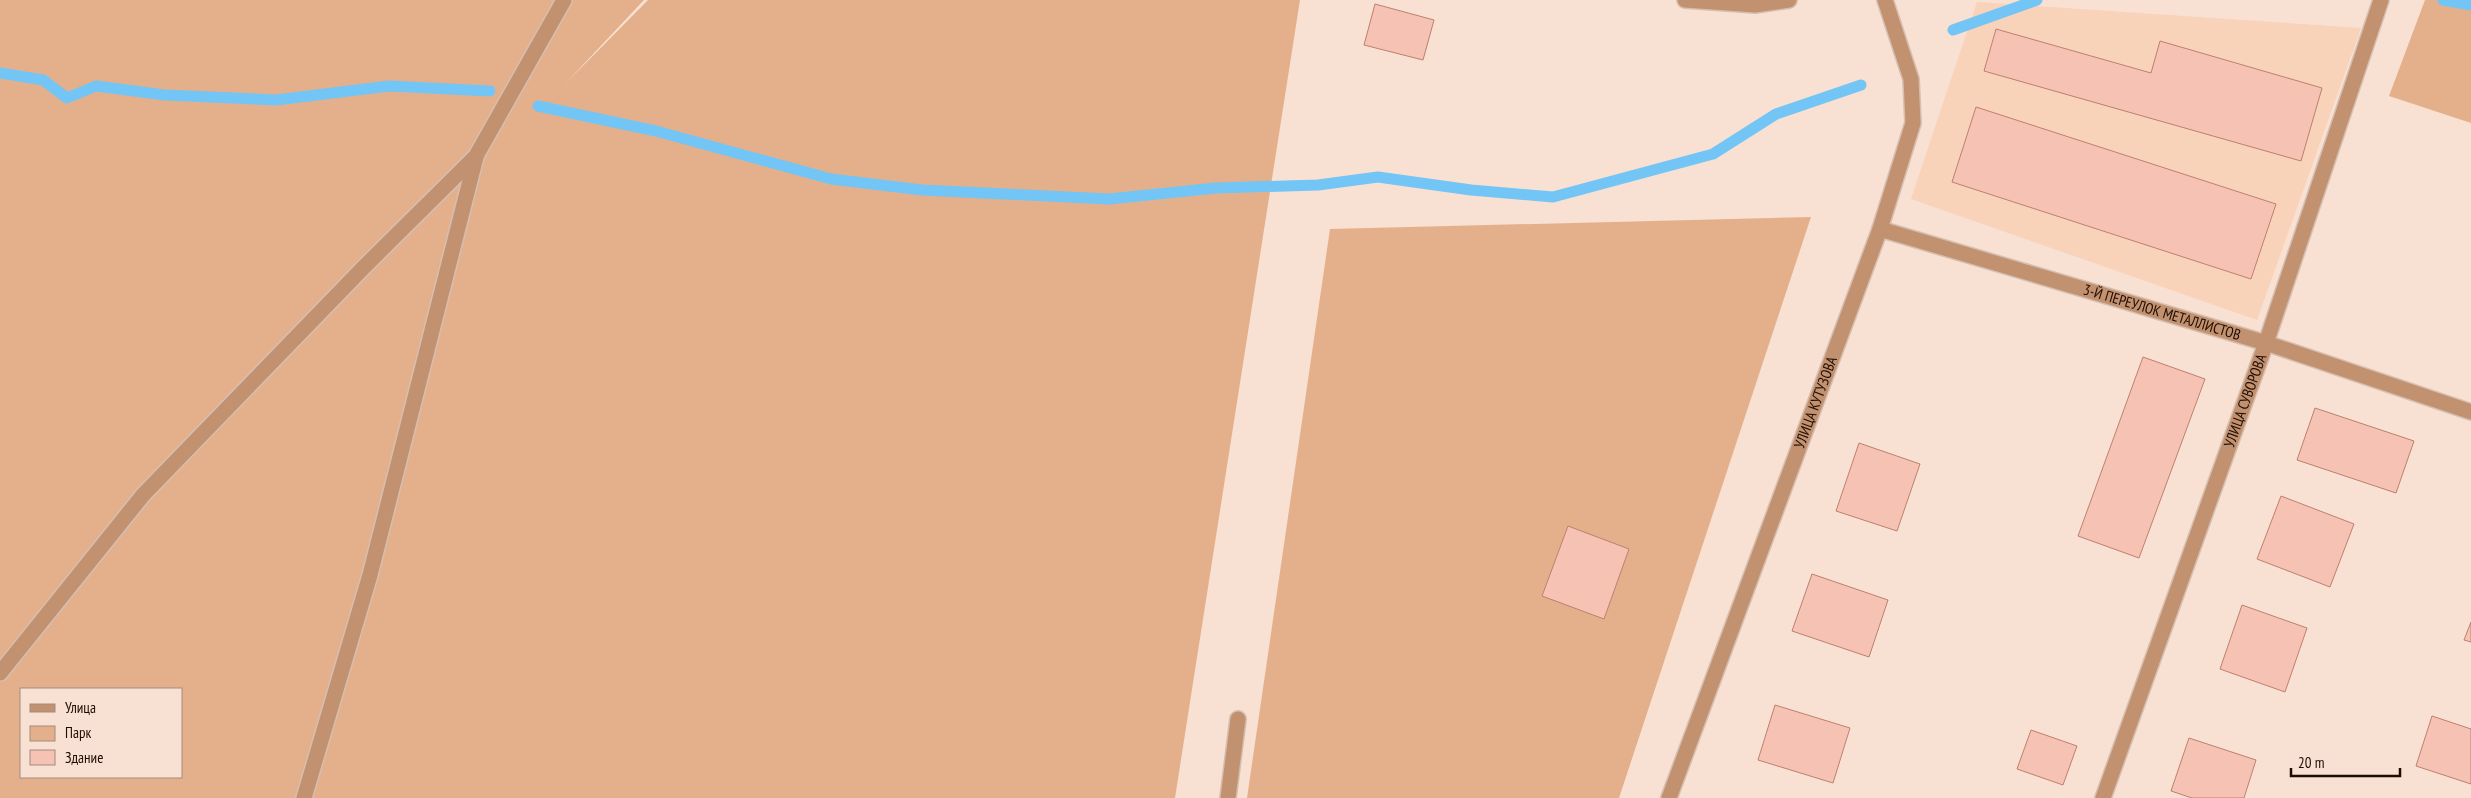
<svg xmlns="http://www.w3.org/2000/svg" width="2471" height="798" font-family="'PT Sans Narrow',sans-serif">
<rect width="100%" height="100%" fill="#f8e1d2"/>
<polygon fill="#f8d2b9" points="1977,2 2361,28 2257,320 1911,199"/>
<g fill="#e4b08c" fill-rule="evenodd">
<path d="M0,0H644L565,84L648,0H1300L1175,798H0ZM21,689H181V777H21Z"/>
<polygon points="2425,0 2471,0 2471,123 2389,96"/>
<polygon points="1811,217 1619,798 1247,798 1330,229"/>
</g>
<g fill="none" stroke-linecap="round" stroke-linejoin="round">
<g stroke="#73c5f5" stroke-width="11">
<polyline points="2443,0 2471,5"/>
<polyline points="1953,30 2037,0"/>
<polyline points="0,73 43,80 67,98 96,86 165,95 276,100 389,86 490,91"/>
<polyline points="538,106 656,131 831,179 922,190 1109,199 1216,188 1318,185 1378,177 1471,190 1553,197 1713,154 1776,114 1861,85"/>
</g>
</g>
<g fill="#f6c2b4" stroke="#bd806f">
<polygon points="1375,4 1434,20 1423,60 1364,45"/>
<polygon points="1996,29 2151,73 2160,41 2322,88 2301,161 1984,71"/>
<polygon points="1976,107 2276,204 2251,279 1952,182"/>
<polygon points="2143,357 2205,379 2139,558 2078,536"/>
<polygon points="2315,408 2414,441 2396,493 2297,460"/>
<polygon points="1859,443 1920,464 1897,531 1836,511"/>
<polygon points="2281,496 2354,524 2330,587 2257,559"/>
<polygon points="1568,526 1629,549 1604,619 1542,596"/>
<polygon points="1812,574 1888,600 1869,657 1792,631"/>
<polygon points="2242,605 2307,628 2285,692 2220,669"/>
<polygon points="2471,622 2471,642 2464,640"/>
<polygon points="1775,705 1850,728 1833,783 1758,760"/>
<polygon points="2432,716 2471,729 2471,784 2416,766"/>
<polygon points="2031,730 2077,746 2063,785 2017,769"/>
<polygon points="2189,738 2256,760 2244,798 2192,798 2171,791"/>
</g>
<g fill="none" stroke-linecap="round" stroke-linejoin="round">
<defs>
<g id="lane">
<polyline points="0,673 143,495 364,267 476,156 564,0"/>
<polyline points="304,798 370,575 476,157"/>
<polyline points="1228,798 1238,719"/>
</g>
<g id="street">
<polyline points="1685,0 1755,5 1789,0"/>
<path id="s1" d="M1880,229L2266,343L2471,412"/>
<path id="s2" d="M1669,798L1880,229L1913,123L1911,79L1885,0"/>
<path id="s3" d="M2103,798L2266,343L2381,0"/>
</g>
</defs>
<use href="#lane" stroke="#d5bfb1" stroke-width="18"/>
<use href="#street" stroke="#d5bfb1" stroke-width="18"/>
<use href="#lane" stroke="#c19170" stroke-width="15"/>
<use href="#street" stroke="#c19170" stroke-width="15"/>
</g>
<g text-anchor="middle" stroke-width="4" stroke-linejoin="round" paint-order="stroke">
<g font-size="15" fill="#1f0c01" stroke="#f8e1d2">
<text dy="5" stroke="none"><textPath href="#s1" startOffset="294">3-Й ПЕРЕУЛОК МЕТАЛЛИСТОВ</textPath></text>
<text dy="5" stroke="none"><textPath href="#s3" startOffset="422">УЛИЦА СУВОРОВА</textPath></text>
<text dy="5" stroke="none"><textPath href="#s2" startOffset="422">УЛИЦА КУТУЗОВА</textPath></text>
</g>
</g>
<rect x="20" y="688" width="162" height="90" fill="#f8e1d2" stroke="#a18c7e"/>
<rect x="30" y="704" width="25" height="8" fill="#c19170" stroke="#a18c7e"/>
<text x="65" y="713" font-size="15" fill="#1f0c01">Улица</text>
<rect x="30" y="726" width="25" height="15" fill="#e4b08c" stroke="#a18c7e"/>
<text x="65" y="738" font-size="15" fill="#1f0c01">Парк</text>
<rect x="30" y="750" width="25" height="15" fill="#f6c2b4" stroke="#a18c7e"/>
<text x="65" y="763" font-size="15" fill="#1f0c01">Здание</text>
<path d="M2291 768v8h109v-8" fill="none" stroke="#1f0c01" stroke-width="2.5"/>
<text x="2298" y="768" font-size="15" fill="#1f0c01" stroke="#f8e1d2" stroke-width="4" paint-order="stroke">20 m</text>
</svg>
